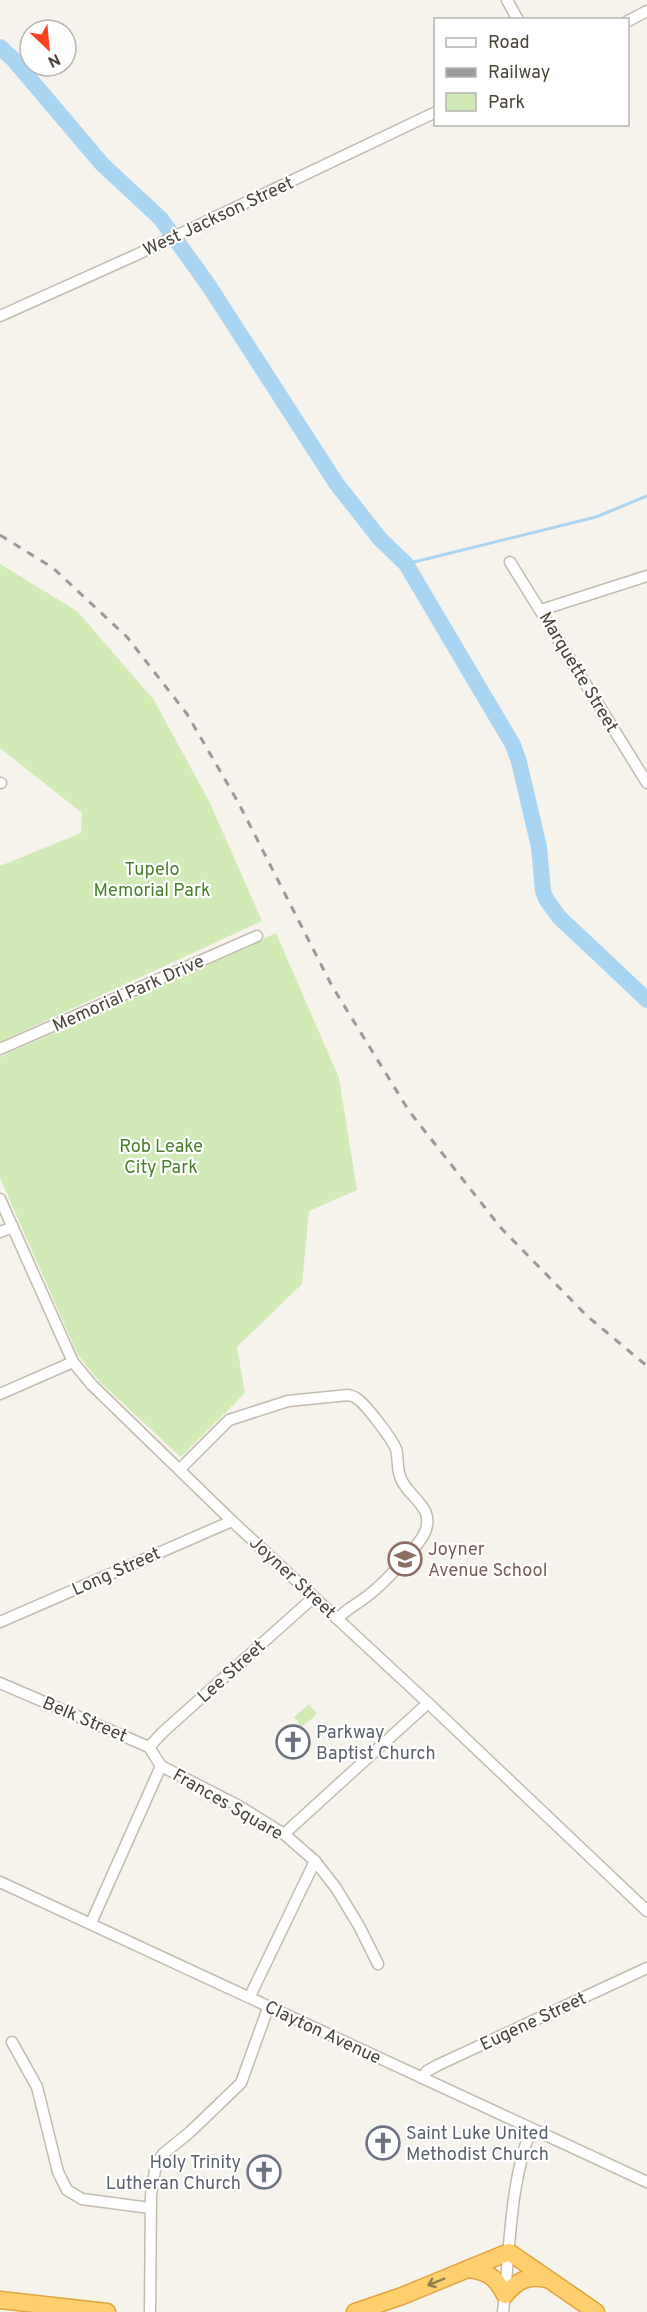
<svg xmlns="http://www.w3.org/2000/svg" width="647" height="2312" font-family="Overpass,sans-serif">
<rect width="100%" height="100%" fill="#f6f3ec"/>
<g fill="#d2eab5">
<polygon points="0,564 77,611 154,700 210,803 262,921 0,1042 0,866 81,833 82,813 0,748"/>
<polygon points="276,933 339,1078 357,1190 309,1211 302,1284 237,1347 245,1393 181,1457 100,1382 78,1355 0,1178 0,1057"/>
<polygon points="309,1704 317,1714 302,1727 294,1717"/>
</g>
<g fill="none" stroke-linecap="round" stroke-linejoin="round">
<polyline stroke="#a9d4f2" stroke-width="3" points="406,564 596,517 647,496"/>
<polyline stroke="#a9d4f2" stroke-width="16" points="0,47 13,59 102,164 161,219 209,286 336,483 380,539 406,564 513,745 519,762 539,847 543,891 546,899 559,917 647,1000"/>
<defs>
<g id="minor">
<polyline points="507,0 518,20"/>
<polyline points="628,21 647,11"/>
<polyline points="0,316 136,255 436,112"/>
<polyline points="510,562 647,783"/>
<polyline points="541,610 647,576"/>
<polyline points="0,783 1,783"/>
<polyline points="0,1049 257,936"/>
<polyline points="0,1199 73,1362 92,1385 232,1521 428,1703 647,1911"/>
<polyline points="0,1232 13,1227"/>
<polyline points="0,1394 73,1362"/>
<path d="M180,1469L229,1420L288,1401L348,1395C351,1396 354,1396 356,1398C365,1403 392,1439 396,1449C399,1460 396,1471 402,1481C411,1499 435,1508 425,1532C419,1546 383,1584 370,1594C359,1603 347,1609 337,1619"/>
<polyline points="0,1622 232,1521"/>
<polyline points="0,1683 149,1747 161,1766 239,1806 284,1834 315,1861 336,1888 359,1926 378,1964"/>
<polyline points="149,1747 163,1732 314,1597"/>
<polyline points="284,1834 428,1703"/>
<polyline points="0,1882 647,2182"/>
<polyline points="91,1923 161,1766"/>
<polyline points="250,1996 315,1861"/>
<polyline points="12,2042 37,2087 58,2172 67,2190 82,2199 150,2208"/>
<polyline points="422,2078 427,2071 438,2065 647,1968"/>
<polyline points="150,2312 151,2195 156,2164 163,2154 190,2132 241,2083 268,2008"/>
<path d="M503,2312C510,2254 509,2184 531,2130"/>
</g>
<g id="highway">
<path d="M468,2269C487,2271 496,2277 505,2295C517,2281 527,2275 546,2279"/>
<polyline points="0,2300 107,2312"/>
<polyline points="355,2312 402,2296 509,2252 596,2312"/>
</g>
</defs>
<use href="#minor" stroke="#c2bbae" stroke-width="13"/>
<use href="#highway" stroke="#e0a43c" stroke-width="19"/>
<use href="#minor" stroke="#fff" stroke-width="10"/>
<use href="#highway" stroke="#ffcf6e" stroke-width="16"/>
<polyline stroke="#9a9a9a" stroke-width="3" stroke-dasharray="8 8" stroke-linecap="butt" points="0,535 53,568 127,637 187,714 238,802 332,986 409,1111 501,1228 587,1316 647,1366"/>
</g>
<defs><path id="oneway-shaft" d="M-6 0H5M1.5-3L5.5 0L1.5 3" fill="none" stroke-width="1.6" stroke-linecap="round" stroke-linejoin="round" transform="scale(1.5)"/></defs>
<use stroke="#937c4e" href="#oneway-shaft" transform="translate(436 2282) rotate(158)"/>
<defs>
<symbol id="school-ring" viewBox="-11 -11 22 22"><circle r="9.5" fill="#fff" stroke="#8d6e63" stroke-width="1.5"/><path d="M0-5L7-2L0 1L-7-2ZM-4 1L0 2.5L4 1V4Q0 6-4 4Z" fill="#8d6e63"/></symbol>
<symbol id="church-ring" viewBox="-11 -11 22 22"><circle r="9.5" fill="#fff" stroke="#6b7280" stroke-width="1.5"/><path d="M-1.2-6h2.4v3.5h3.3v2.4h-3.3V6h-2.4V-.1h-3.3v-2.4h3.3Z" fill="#6b7280"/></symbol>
</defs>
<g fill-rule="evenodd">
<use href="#school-ring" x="386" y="1540" width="38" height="38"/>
<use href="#church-ring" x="274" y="1723" width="38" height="38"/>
<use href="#church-ring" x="364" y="2124" width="38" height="38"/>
<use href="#church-ring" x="245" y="2153" width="38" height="38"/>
</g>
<g text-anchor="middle" stroke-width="4.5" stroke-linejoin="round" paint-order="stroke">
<g font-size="18" fill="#4b4439" stroke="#fff">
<text transform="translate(218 216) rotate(-25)" y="6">West Jackson Street</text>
<text transform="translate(579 672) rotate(59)" y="6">Marquette Street</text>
<text transform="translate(128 993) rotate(-24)" y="6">Memorial Park Drive</text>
<text transform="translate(116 1571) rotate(-24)" y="6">Long Street</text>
<text transform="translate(293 1577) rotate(43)" y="6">Joyner Street</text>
<text transform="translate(231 1671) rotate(-42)" y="6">Lee Street</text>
<text transform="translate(85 1719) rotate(23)" y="6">Belk Street</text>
<text transform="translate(228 1804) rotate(30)" y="6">Frances Square</text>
<text transform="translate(533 2021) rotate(-25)" y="6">Eugene Street</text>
<text transform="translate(323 2032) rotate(25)" y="6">Clayton Avenue</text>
</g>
<g font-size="18" fill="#4a7f2a" stroke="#fff">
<text x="152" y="875">Tupelo<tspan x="152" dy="21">Memorial Park</tspan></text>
<text x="161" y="1152">Rob Leake<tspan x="161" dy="21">City Park</tspan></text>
</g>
<g font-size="18" fill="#785e54" stroke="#fff" text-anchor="start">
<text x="428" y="1555">Joyner<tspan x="428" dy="21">Avenue School</tspan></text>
</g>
<g font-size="18" fill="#5b616d" stroke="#fff" text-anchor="start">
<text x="316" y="1738">Parkway<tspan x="316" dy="21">Baptist Church</tspan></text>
<text x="406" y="2139">Saint Luke United<tspan x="406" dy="21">Methodist Church</tspan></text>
<text x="241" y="2168" text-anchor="end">Holy Trinity<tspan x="241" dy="21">Lutheran Church</tspan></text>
</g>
</g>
<rect x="434" y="18" width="195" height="108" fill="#ffffff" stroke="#b7b4b0" stroke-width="1.5"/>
<rect x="446" y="38" width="30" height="9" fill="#ffffff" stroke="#b7b4b0" stroke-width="1.5"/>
<text x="488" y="48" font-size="18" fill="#4b4439">Road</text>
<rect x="446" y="68" width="30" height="9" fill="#9a9a9a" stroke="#b7b4b0" stroke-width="1.5"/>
<text x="488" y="78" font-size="18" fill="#4b4439">Railway</text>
<rect x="446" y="93" width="30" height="18" fill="#d2eab5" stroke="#b7b4b0" stroke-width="1.5"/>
<text x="488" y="108" font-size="18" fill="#4b4439">Park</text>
<g transform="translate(48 48) rotate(154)"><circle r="28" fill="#ffffff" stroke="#b7b4b0" stroke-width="1.5"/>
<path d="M0-4.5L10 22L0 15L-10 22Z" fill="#fc3f1d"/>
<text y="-9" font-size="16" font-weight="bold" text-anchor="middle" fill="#4b4439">N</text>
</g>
</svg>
